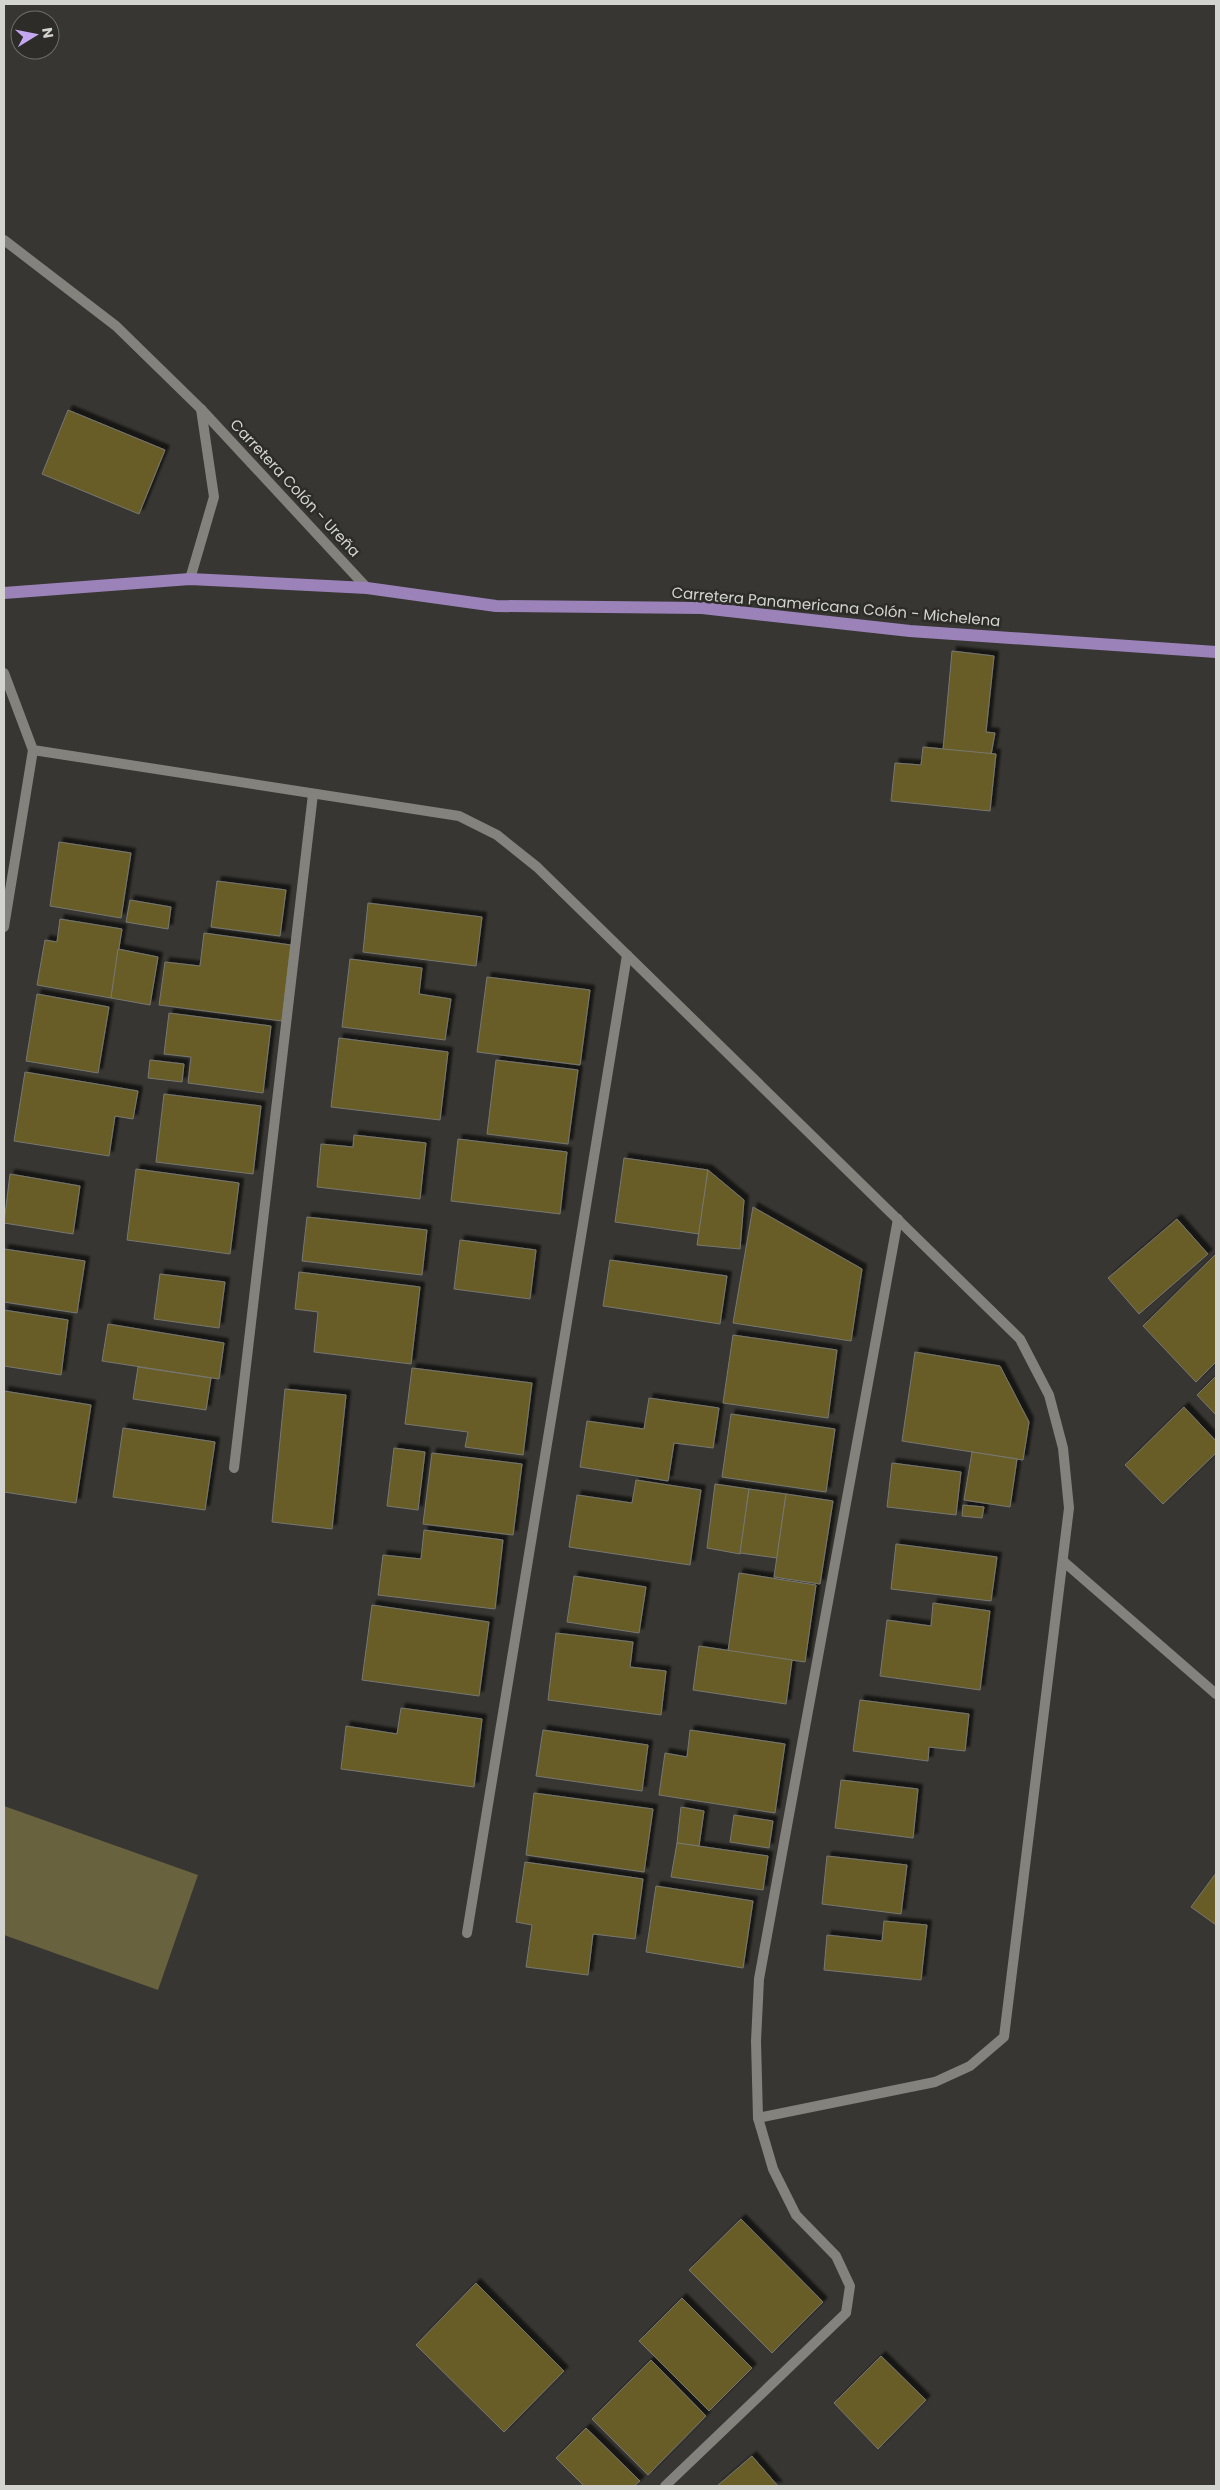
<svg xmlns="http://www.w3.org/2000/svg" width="1220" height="2490" font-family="Poppins,sans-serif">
<defs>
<filter id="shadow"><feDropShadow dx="4.5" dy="-4.5" stdDeviation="1" flood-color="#0009"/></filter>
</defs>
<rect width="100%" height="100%" fill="#373632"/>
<polygon fill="#69623f" points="4,1806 198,1875 158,1990 4,1935"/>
<g fill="#675d26" stroke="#787772" filter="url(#shadow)">
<polygon points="68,410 165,450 139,514 42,474"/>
<polygon points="952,651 994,656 986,732 995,733 991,755 943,750"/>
<polygon points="923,747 996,754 990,811 891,801 895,763 921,765"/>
<polygon points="59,842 131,853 121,918 50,906"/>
<polygon points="217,881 286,890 280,936 211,927"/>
<polygon points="130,900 171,907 168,929 126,922"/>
<polygon points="368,903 482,917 476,966 363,952"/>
<polygon points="60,919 122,929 111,998 37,985 45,940 57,942"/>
<polygon points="204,933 291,945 282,1021 159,1005 165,962 200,966"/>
<polygon points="118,949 158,957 150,1005 111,998"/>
<polygon points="350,959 422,968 419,994 451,999 445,1040 342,1027"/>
<polygon points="487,977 590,990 580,1065 477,1052"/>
<polygon points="37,994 109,1007 98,1073 26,1061"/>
<polygon points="169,1013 271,1026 263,1093 188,1083 191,1057 164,1054"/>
<polygon points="339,1038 448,1052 440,1120 331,1107"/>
<polygon points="150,1060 184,1064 182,1082 148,1078"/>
<polygon points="496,1060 578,1070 568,1144 487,1134"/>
<polygon points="25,1072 138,1091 133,1119 115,1116 109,1156 14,1141"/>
<polygon points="164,1094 261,1106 253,1174 156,1162"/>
<polygon points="354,1135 426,1143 420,1199 317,1187 321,1144 353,1147"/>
<polygon points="458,1139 567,1152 560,1214 451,1201"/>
<polygon points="624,1158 708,1170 699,1234 615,1222"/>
<polygon points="136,1169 239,1183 230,1254 127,1240"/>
<polygon points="708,1170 744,1200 740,1249 697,1245"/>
<polygon points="10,1174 80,1186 73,1234 4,1223"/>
<polygon points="753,1207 862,1269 851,1341 733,1323"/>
<polygon points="307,1217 427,1230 422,1275 302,1261"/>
<polygon points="1177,1219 1208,1254 1139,1314 1108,1278"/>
<polygon points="460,1240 536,1250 530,1299 454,1289"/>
<polygon points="4,1249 85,1261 77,1313 4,1302"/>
<polygon points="1216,1254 1216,1362 1196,1382 1143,1326"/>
<polygon points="610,1260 727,1276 720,1324 603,1306"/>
<polygon points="299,1272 420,1287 411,1364 314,1352 318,1312 295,1309"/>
<polygon points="160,1274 225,1282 219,1328 154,1319"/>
<polygon points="4,1310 68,1320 61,1375 4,1366"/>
<polygon points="108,1324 224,1343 219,1379 102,1361"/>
<polygon points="733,1335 837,1350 828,1418 723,1403"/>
<polygon points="915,1352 1000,1366 1029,1422 1023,1460 902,1441"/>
<polygon points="138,1367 211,1378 206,1410 133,1399"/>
<polygon points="412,1368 532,1383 523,1455 465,1447 468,1432 405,1424"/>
<polygon points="1216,1376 1216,1415 1197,1395"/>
<polygon points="285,1389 346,1395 332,1529 272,1522"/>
<polygon points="4,1391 91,1405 76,1503 4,1492"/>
<polygon points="649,1398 719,1408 713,1448 674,1443 668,1481 580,1467 587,1421 644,1429"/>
<polygon points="1184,1407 1216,1441 1216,1453 1163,1504 1125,1465"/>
<polygon points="731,1414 835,1429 826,1492 722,1477"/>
<polygon points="123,1428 215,1442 205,1510 113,1497"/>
<polygon points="394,1448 425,1452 418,1510 387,1506"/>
<polygon points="972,1452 1017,1459 1010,1507 964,1500"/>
<polygon points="432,1453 522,1464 513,1535 423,1524"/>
<polygon points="892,1463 961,1472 956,1515 887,1507"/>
<polygon points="636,1480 701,1490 690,1565 569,1547 577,1495 632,1503"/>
<polygon points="715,1484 749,1489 740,1554 707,1548"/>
<polygon points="749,1489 786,1494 777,1558 740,1553"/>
<polygon points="786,1494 833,1501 820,1584 774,1577"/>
<polygon points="963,1505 984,1507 982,1518 962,1516"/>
<polygon points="424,1530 503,1540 495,1609 378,1595 383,1555 421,1559"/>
<polygon points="896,1544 997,1557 991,1601 891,1589"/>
<polygon points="739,1573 816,1585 805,1662 728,1651"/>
<polygon points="574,1576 646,1587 639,1633 567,1622"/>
<polygon points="933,1603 990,1611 980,1690 880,1676 887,1620 931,1626"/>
<polygon points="372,1605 489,1622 479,1696 362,1680"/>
<polygon points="556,1633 633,1642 630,1667 666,1671 661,1715 548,1700"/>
<polygon points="699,1646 792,1660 786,1704 693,1690"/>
<polygon points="860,1700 969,1714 965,1751 929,1747 928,1761 853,1751"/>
<polygon points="401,1708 482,1719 474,1787 341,1769 346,1726 397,1734"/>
<polygon points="543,1730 648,1745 642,1791 536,1776"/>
<polygon points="690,1730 785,1744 775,1813 659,1795 665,1753 687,1757"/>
<polygon points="841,1780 918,1789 913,1838 835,1828"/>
<polygon points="534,1793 653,1809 644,1872 526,1855"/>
<polygon points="681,1807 704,1811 699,1846 677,1843"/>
<polygon points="734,1815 773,1821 769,1848 730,1842"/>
<polygon points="677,1843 768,1856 763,1890 671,1877"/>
<polygon points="827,1856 907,1865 901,1914 822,1904"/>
<polygon points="525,1862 643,1879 635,1939 593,1934 588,1975 526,1967 532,1925 516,1922"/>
<polygon points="1216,1873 1216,1925 1191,1907"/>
<polygon points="656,1886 753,1901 743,1968 646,1952"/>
<polygon points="884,1921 927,1925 921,1980 824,1970 827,1935 882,1941"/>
<polygon points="741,2219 823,2302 772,2353 689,2270"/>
<polygon points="476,2283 564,2371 504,2432 416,2345"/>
<polygon points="682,2298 752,2368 709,2411 639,2341"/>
<polygon points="881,2356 926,2400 878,2449 834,2403"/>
<polygon points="651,2360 706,2416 648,2475 592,2419"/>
<polygon points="586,2428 640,2481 634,2486 584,2486 556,2458"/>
<polygon points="752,2456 778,2486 717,2486"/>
</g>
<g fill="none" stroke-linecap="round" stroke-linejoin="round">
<g stroke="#83827d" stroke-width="10">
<polyline points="4,673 33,750 459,816 497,835 537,867 1020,1339 1049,1395 1063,1448 1069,1508 1004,2037 970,2066 935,2082 758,2118"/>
<polyline points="4,927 33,750"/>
<polyline points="234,1468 313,794"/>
<polyline points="1063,1561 1216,1694"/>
<polyline points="467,1933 627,955"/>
<polyline points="665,2486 846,2313 850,2286 836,2256 796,2215 773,2169 758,2118 756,2041 759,1979 898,1219"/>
</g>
<g stroke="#83827d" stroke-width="10">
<polyline points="4,240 116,326 201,409 367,588"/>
<polyline points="190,579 214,497 201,409"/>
</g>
<polyline stroke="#9b83ba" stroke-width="12" points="4,593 190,579 367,588 496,606 702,608 910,631 1216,652"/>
</g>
<g text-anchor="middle" stroke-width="5" stroke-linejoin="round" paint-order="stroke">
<g font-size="15" fill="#d3d3d0" stroke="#2d2c28">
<text transform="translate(295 488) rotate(47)" y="5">Carretera Colón - Ureña</text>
<text transform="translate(836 607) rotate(5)" y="5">Carretera Panamericana Colón - Michelena</text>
</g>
</g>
<rect width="1220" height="2490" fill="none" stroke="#d3d3d0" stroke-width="10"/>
<g transform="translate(35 35) rotate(80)"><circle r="24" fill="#2d2c28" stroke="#6f6f6b"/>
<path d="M0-4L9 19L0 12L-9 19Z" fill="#c4a7f1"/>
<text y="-8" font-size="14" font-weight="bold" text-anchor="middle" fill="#d3d3d0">N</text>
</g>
</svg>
